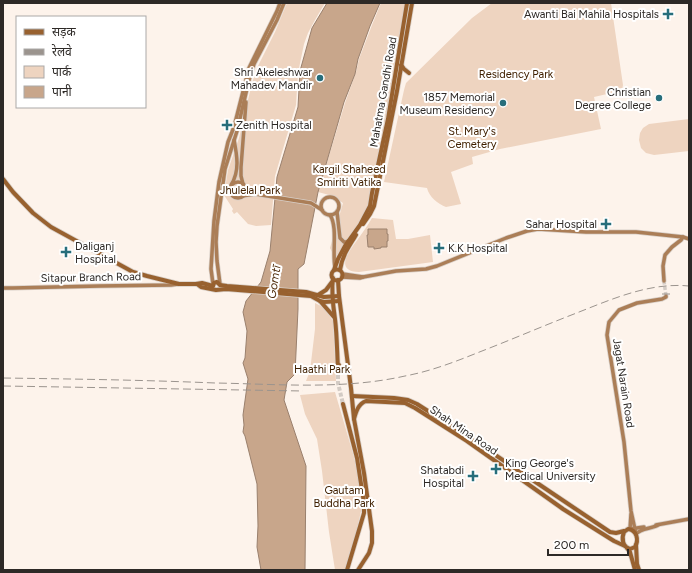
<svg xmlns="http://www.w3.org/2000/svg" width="692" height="573" font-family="Figtree,'Noto Sans Devanagari',sans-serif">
<rect width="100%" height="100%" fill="#fdf3eb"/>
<g fill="#eed4c0">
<polygon points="287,3 325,3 315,20 308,33 304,44 298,73 296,105 275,176 271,225 256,226 248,224 237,212 234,214 232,211 233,209 224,195 228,170 239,138 252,83 257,68 275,32"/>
<polygon points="381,3 406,3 389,104 368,206 360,222 335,258 330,248 343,203 333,196 318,192 345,103 356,72 359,59 372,25"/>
<path d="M492,3H611L623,85L622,90L620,91L594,97L601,129L500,149L472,157L473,164L451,172L461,204L446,207C438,204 429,197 427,188L384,182L404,90L406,83L472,18Z"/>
<polygon points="689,119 689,151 654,155 646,153 641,148 639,140 640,133 643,128 649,124"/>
<path d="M372,218L393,220L396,239H408L430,235L433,262L359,272C333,271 350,250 358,239C363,232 368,225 372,218Z"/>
<polygon points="315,303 321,306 327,312 333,321 336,381 306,381 310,371 315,329"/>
<polygon points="335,392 354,457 362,496 362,507 356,533 345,570 335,570 329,532 322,471 317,439 305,414 300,395"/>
</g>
<g fill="#c8a68b" stroke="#9a806d">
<polygon points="327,3 380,3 370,26 358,59 355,74 344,102 318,192 304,264 298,269 298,309 295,374 287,382 284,400 306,466 305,570 261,570 257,547 258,526 257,484 245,436 243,432 244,425 243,415 248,379 243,363 245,358 247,331 243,312 246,301 261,282 270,251 277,177 298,107 300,71 312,28"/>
<polygon points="368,229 387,229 387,234 388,234 388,241 387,241 387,247 381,247 381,248 374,249 374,247 368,247 367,235 368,235"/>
</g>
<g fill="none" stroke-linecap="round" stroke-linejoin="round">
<polyline stroke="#d3cbc4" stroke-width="3.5" stroke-dasharray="3.5 2" stroke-linecap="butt" points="664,281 666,296"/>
<polyline stroke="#d3cbc4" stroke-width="4" stroke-dasharray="4 2" stroke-linecap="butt" points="338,369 338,383 343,404"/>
<defs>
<g id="secondary">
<circle cx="238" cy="190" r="8"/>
<polyline points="243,184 241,176 241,167 246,102"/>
<path d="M231,185C240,171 237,155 234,140"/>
<polyline points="242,196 255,194 311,203 322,210"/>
<circle cx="330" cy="206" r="9"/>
<polyline points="337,212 340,238 344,242 346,242 348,241"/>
<path d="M330,215C338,227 332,252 335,267"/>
<polyline points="343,274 363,277"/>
<polyline points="342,277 360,278 363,277 396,271 426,269 437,266 506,238 527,231 538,229 586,232 636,232 683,237 689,239"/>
<polyline points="664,281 663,266 665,255 672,247 681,240 683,237"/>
<polyline points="213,284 211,269 214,221 219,182 228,142 234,127 249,68 277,11 280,3"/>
<polyline points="220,284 217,261 216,242 217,226 225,169 237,131 249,80 254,64 277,20 284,3"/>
<polyline points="3,288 13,288 100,286 171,285 178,284"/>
<polyline points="631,514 630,529 644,527"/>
<polyline points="656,525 689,519"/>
<path d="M658,525C651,529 641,528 636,534L631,511L624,442L607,335L609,322L619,310L637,303L662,299L666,297V296"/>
</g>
<g id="primary">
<polyline points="401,65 404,69 409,73"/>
<polyline points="3,179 13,192 33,213 51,227 133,272 147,276 179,284 196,284 202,283 213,286 214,283 217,282 220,285 227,286 306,292 324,297 339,296"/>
<polyline points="363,224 370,214 374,206 397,91 412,3"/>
<circle cx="337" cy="275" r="5.5"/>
<polyline points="334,270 338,259 345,246 360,225 370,206 372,193 388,119 407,3"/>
<path d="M340,270C342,256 349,246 356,235"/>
<path d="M333,278C331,292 333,305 335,319C337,335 337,352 338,369"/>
<polyline points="338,280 339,296 351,388 354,419 364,473 372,531 372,543 369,553 358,570"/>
<polyline points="197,284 201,287 216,290 226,289 311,296 320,301 324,302 339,301"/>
<polyline points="318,295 326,290 332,282"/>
<polyline points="320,301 334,317"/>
<polyline points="339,365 340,368 341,370 344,370 348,367"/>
<polyline points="352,396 394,398 408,400 417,404 470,438 610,532 616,533 624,531"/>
<polyline points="343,404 357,458 364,503 364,513 347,570"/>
<path d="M354,419C356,412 358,404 366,401L405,403L415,408L467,441L563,509L614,541L625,546"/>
<path d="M628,529C637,530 639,540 635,547L630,549C623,547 621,539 624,532Z"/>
<polyline points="636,545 637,564 639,570"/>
<polyline points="627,548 630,552 635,570"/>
</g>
</defs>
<use href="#secondary" stroke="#d8cfc8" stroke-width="5"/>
<use href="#primary" stroke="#d8cfc8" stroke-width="5.5"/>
<use href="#secondary" stroke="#ab7e57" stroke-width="3.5"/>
<use href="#primary" stroke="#98612f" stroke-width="4"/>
<g stroke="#9b948e" stroke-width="1" stroke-dasharray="8 4" stroke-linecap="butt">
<polyline points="662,294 670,294"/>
<path d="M3,378C74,379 144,380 215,383C278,384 343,390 405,376C432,371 457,361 482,351C513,339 543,326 574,314C610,300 649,282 689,286"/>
<polyline points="3,386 303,391"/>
</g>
</g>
<g fill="#276e7b" stroke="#fff" stroke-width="1.5">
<path d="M666 8h4v4h4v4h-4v4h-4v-4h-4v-4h4z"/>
<circle cx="320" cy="78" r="4"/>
<circle cx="659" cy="98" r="4"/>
<circle cx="503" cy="103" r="4"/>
<path d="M225 119h4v4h4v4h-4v4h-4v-4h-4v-4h4z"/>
<path d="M604 218h4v4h4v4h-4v4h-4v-4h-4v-4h4z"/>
<path d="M437 242h4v4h4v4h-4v4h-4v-4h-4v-4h4z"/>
<path d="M64 246h4v4h4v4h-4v4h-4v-4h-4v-4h4z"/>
<path d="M494 463h4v4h4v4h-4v4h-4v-4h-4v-4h4z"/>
<path d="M471 470h4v4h4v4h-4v4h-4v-4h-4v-4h4z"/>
</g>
<g text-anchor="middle" stroke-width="4" stroke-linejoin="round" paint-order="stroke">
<g font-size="11" fill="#2d2926" stroke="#fff" text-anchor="end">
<text x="659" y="18">Awanti Bai Mahila Hospitals</text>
<text x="312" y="76">Shri Akeleshwar<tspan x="312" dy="13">Mahadev Mandir</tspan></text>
<text x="651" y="96">Christian<tspan x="651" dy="13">Degree College</tspan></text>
<text x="495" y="101">1857 Memorial<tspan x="495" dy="13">Museum Residency</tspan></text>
<text x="236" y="129" text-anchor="start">Zenith Hospital</text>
<text x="597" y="228">Sahar Hospital</text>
<text x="75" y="250" text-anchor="start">Daliganj<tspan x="75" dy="13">Hospital</tspan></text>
<text x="448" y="252" text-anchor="start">K.K Hospital</text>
<text x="505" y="467" text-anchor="start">King George's<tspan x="505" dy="13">Medical University</tspan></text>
<text x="464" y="474">Shatabdi<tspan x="464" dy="13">Hospital</tspan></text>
</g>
<g font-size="11" fill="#402000" stroke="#fff">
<text x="516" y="78">Residency Park</text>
<text x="472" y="135">St. Mary's<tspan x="472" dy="13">Cemetery</tspan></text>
<text x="349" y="173">Kargil Shaheed<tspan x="349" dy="13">Smiriti Vatika</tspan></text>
<text x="250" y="194">Jhulelal Park</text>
<text x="322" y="373">Haathi Park</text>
<text x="344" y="494">Gautam<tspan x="344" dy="13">Buddha Park</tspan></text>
</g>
<g font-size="11" fill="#2d2926" stroke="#fff">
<text transform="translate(383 92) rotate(-80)" y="4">Mahatma Gandhi Road</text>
<text transform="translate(91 277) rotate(-1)" y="4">Sitapur Branch Road</text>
<text transform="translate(624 383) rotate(81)" y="4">Jagat Narain Road</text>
<text transform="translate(464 430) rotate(34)" y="4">Shah Mina Road</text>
</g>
<g font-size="12" font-style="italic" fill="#52300f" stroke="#fff">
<text transform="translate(274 282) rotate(-81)" y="4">Gomtī</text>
</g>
</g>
<rect width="692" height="573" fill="none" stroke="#2d2926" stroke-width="8"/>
<rect x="16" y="16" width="130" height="92" fill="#ffffff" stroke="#aba9a8"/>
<rect x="24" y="29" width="20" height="6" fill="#98612f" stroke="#aba9a8"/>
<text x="52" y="36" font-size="12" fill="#2d2926">सड़क</text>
<rect x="24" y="49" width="20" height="6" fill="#9b948e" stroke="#aba9a8"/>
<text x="52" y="56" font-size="12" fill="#2d2926">रेलवे</text>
<rect x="24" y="66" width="20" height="12" fill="#eed4c0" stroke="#aba9a8"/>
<text x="52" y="76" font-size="12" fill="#2d2926">पार्क</text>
<rect x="24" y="86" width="20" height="12" fill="#c8a68b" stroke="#aba9a8"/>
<text x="52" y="96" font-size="12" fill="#2d2926">पानी</text>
<path d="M548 549v6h80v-6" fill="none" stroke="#2d2926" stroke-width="2"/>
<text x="554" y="549" font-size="12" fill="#2d2926" stroke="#ffffff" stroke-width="3" paint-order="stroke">200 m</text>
</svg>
